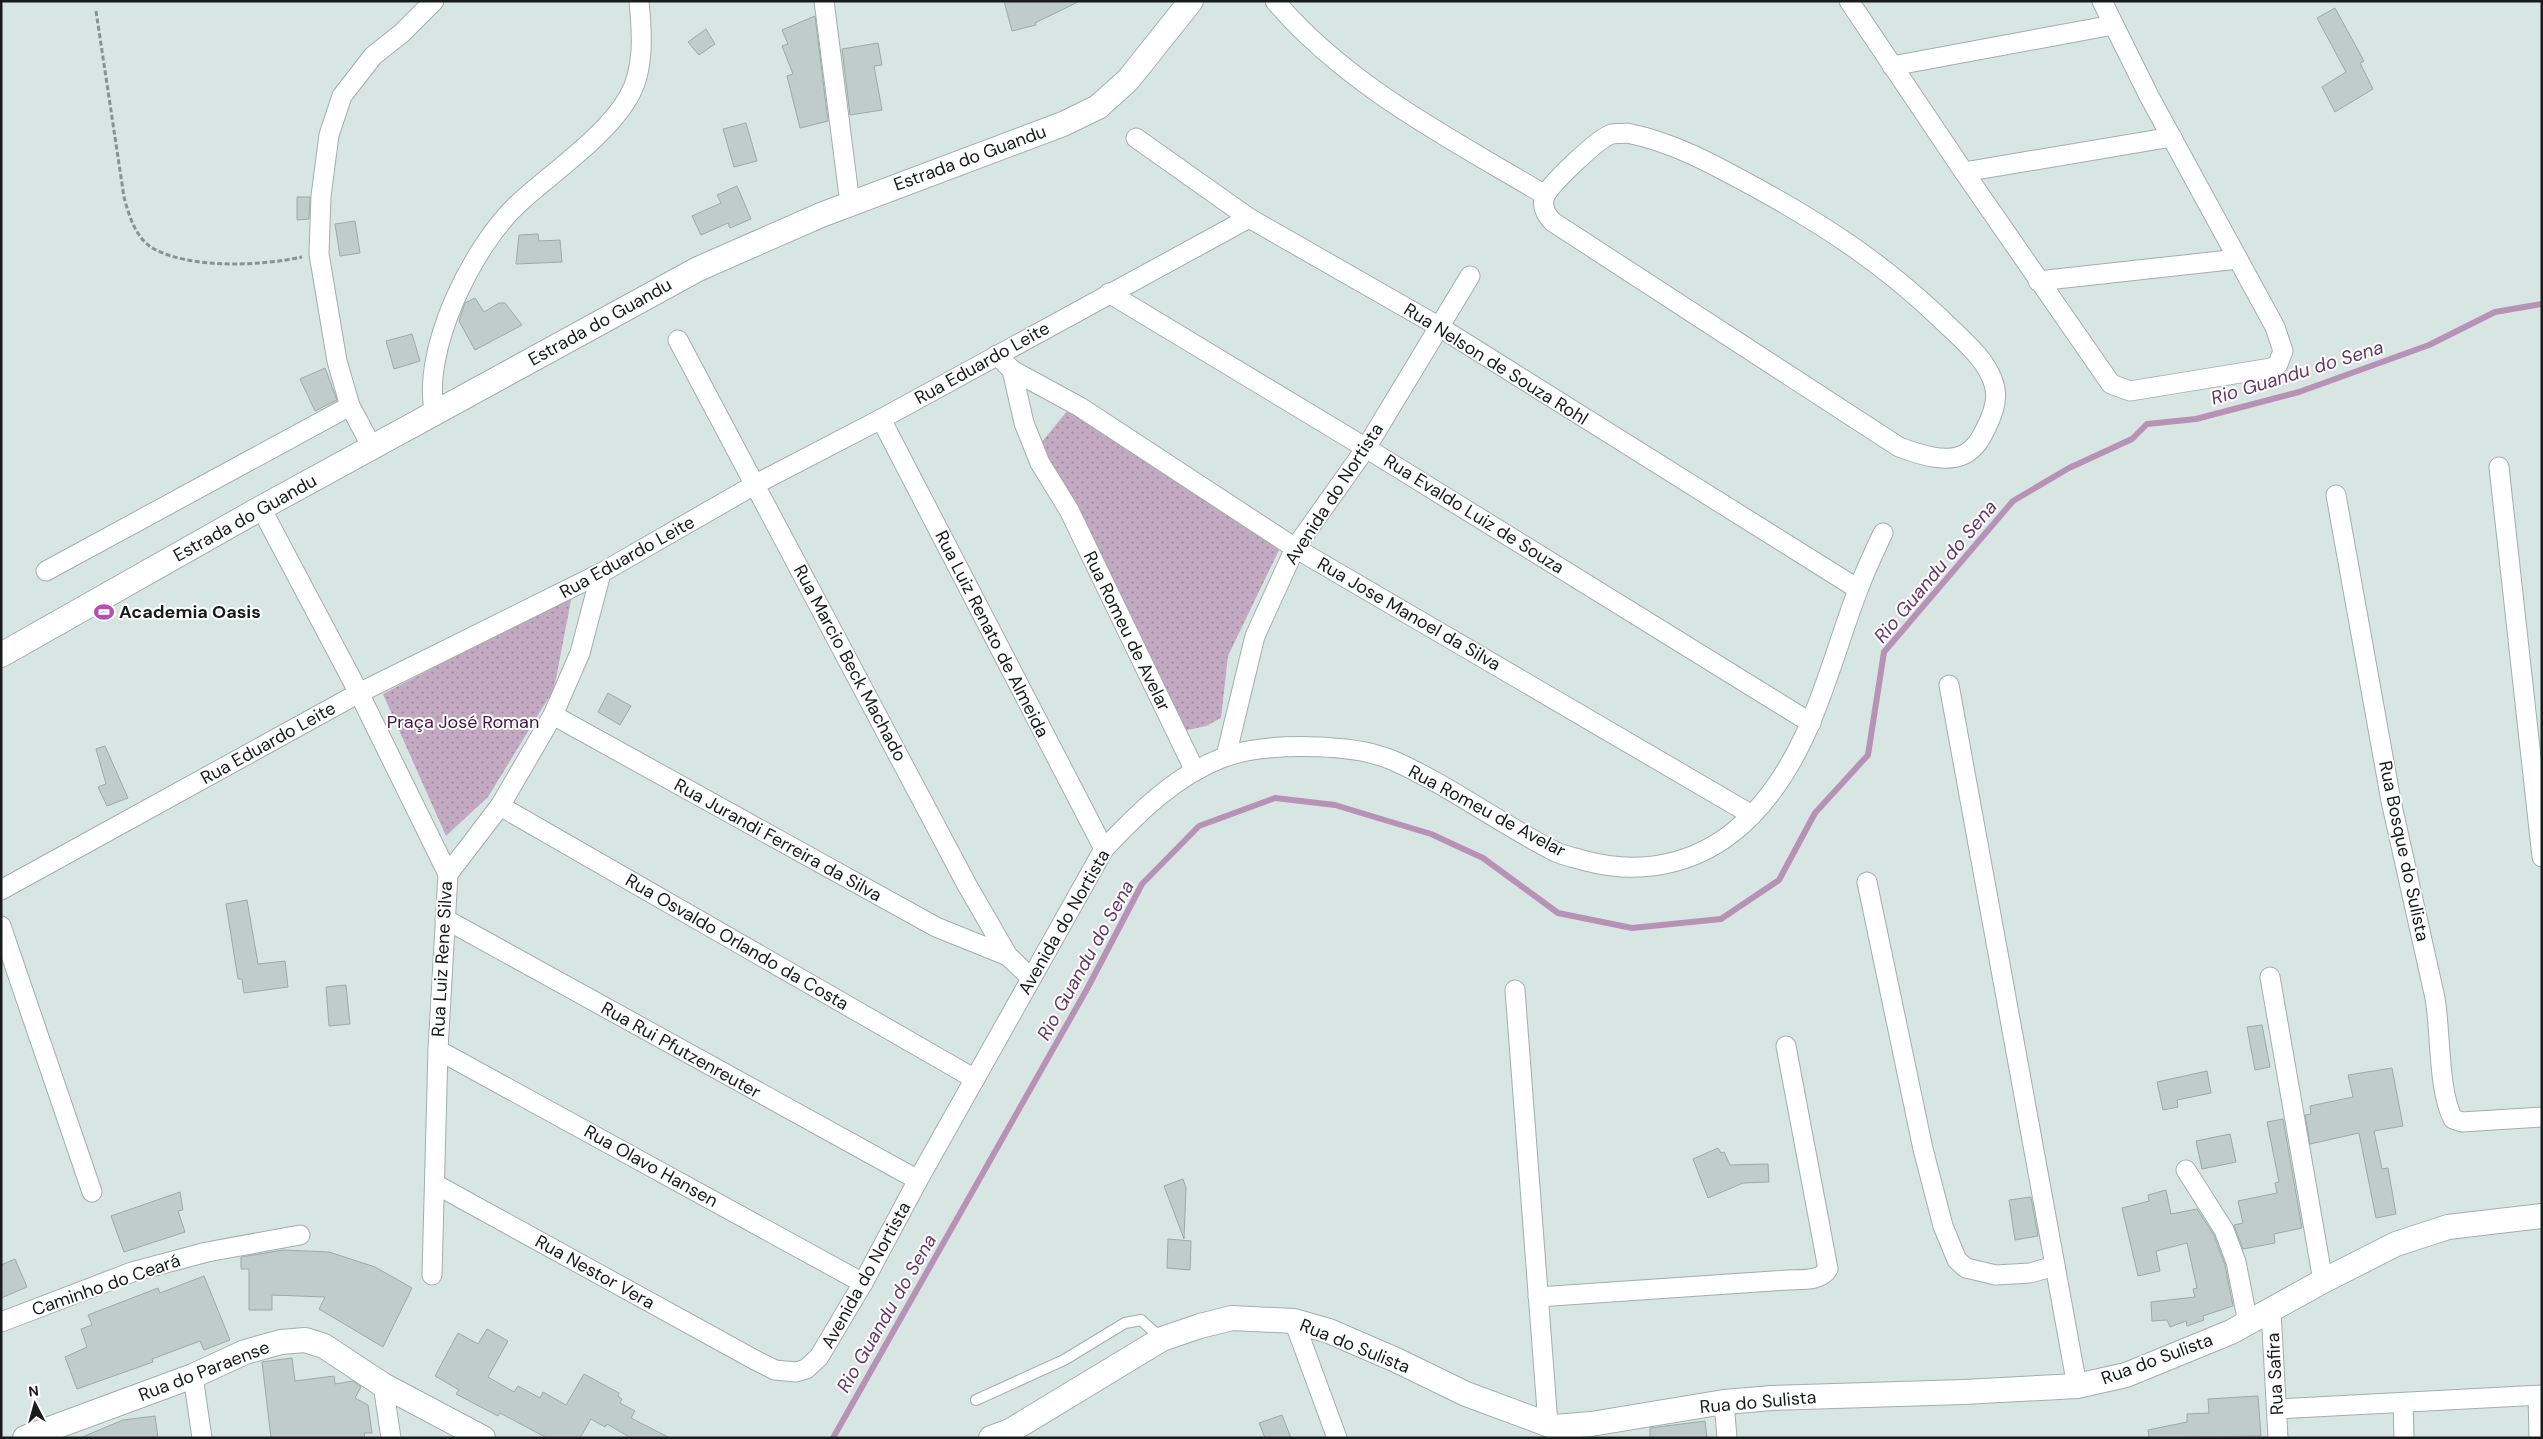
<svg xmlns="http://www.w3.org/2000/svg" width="2543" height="1439" font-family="'DM Sans',sans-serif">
<defs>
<pattern id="grass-dots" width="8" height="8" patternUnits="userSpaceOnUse" patternTransform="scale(1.25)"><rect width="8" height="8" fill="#c3a9c2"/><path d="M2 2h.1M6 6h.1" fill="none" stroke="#9d899d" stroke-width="1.8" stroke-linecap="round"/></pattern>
</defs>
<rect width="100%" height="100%" fill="#d8e6e3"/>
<g fill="url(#grass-dots)">
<polygon points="1068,410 1280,548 1228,656 1221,718 1206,726 1183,731 1041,443"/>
<polygon points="572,595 554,689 488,797 446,836 383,694"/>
</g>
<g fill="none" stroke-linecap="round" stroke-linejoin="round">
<polyline stroke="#b891b7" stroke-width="6" points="833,1438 1087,989 1142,884 1199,826 1275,798 1335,805 1431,834 1483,858 1558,913 1632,928 1721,919 1779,880 1815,813 1868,755 1884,652 2013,501 2069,468 2132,439 2147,424 2196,419 2299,392 2429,345 2495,312 2542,304"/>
</g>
<g fill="#bfccc9" stroke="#9caaa6">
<polygon points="1004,1 1080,1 1035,23 1036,25 1012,31"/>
<polygon points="2335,8 2364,61 2360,63 2373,89 2335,112 2322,87 2346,72 2317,18"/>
<polygon points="815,16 828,121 800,128 787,76 793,74 782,46 788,44 782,30"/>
<polygon points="706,29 715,44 699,55 688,42"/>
<polygon points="878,43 882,65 874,66 882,110 850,115 842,49"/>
<polygon points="746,123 757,161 734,167 723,129"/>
<polygon points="737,186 751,219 730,228 728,223 701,235 692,216 721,203 717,195"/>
<polygon points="297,197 310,197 309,219 297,220"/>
<polygon points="355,221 360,253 340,256 335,224"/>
<polygon points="538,234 539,241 560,240 562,262 516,264 519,235"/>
<polygon points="475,298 484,312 499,303 505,303 522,325 475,350 459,321 465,303"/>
<polygon points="412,334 420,361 394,369 386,341"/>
<polygon points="325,368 337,400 315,411 300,379"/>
<polygon points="608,693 631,706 620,725 598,712"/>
<polygon points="105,746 128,798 107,806 98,787 106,784 96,749"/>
<polygon points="247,900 258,964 285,961 288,987 244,993 242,979 238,979 226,904"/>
<polygon points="346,985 350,1024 329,1026 326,987"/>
<polygon points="2262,1025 2270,1067 2255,1070 2247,1027"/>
<polygon points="2392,1068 2403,1126 2374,1131 2382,1169 2388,1168 2396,1214 2376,1218 2359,1133 2310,1144 2305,1115 2311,1114 2310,1106 2353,1097 2348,1075"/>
<polygon points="2207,1071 2211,1093 2177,1100 2178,1107 2163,1110 2157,1082"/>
<polygon points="2283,1119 2302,1228 2274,1234 2275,1243 2243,1249 2234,1225 2243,1223 2238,1201 2277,1193 2275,1183 2279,1182 2267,1122"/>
<polygon points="2230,1134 2236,1162 2202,1169 2196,1141"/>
<polygon points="1718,1148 1721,1153 1724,1152 1730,1165 1768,1164 1769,1182 1743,1183 1708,1198 1693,1159"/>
<polygon points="1183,1179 1186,1188 1184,1239 1164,1186"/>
<polygon points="2166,1190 2171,1214 2197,1209 2214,1235 2225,1265 2233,1306 2203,1316 2204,1320 2187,1326 2186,1321 2170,1327 2167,1320 2152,1321 2151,1302 2195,1297 2193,1289 2197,1288 2187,1243 2156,1251 2160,1271 2138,1276 2122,1208 2149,1201 2148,1195"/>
<polygon points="180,1192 183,1210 178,1211 185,1232 124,1252 111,1216"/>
<polygon points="2031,1197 2038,1236 2015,1240 2009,1200"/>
<polygon points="1168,1239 1191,1241 1190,1270 1167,1268"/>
<polygon points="283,1250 329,1252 375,1267 412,1288 383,1347 319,1309 325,1297 272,1295 272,1310 249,1310 249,1269 241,1269 241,1257"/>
<polygon points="15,1259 27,1287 1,1298 1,1265"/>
<polygon points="204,1276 230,1340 204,1350 200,1341 152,1359 153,1362 77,1389 65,1357 87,1347 81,1329 92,1325 88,1315 158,1288 160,1293"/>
<polygon points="487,1329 508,1341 488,1377 514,1392 518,1386 540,1398 543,1392 566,1405 584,1374 619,1393 618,1396 622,1399 620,1403 635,1411 631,1418 670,1438 631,1438 607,1424 605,1427 591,1419 580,1438 547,1438 500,1413 498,1416 456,1394 459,1390 435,1376 458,1333 478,1344"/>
<polygon points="292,1358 295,1381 334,1376 335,1384 353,1381 361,1387 355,1398 368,1405 372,1433 364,1433 365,1438 271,1438 262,1362"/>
<polygon points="2258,1396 2261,1436 2149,1438 2148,1430 2187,1422 2187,1414 2209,1413 2208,1399"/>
<polygon points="1282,1415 1291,1438 1265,1438 1259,1423"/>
<polygon points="155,1416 158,1438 80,1438 123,1420"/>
<polygon points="1705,1421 1707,1438 1650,1438 1650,1428"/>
</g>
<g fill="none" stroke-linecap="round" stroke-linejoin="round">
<defs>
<polyline id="service" points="976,1400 1064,1360 1125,1323 1141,1320 1162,1339"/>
<g id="minor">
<polyline points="824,1 850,204"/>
<path d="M1275,1C1347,86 1451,139 1545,195"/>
<polyline points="1849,1 1964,172 2111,384 2130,391 2271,368 2278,364 2283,351 2275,327 2149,96 2102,1"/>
<polyline points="1892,66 2113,25"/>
<path d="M1627,133C1677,143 1718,167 1762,191C1829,228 1884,265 1940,318C1954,332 1970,345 1982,361C2000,386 1999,402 1986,428C1981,438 1976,448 1965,454C1946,464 1918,454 1899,447L1553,222C1546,215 1540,205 1546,194C1553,182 1598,138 1612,134C1616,133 1622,134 1627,133Z"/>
<polyline points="1136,138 1249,218 1438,326 1858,589"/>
<polyline points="1964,172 2172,137"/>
<polyline points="2038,281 2238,259"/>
<polyline points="1109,293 1366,448 1811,723"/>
<polyline points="678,340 967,885 1008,956 1031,978"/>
<polyline points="997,355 1012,370 1080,407 1295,548 1752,815"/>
<polyline points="1012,370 1024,423 1040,463 1069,510 1195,771"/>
<path d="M435,414C420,352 473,245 519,203C553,172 606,136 628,98C645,70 642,32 639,1"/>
<polyline points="881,419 1104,849"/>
<polyline points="373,449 350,406 337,361 319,254 321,196 329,135 342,96 373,56 402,33 434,1"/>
<polyline points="2499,467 2542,857"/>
<path d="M2336,495L2391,801L2435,998C2441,1033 2438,1090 2453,1119L2462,1122L2542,1117"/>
<polyline points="261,508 359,693 448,874 438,1050 432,1275"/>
<polyline points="46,571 350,406"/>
<polyline points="1949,685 2077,1386"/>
<polyline points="553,715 936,927 1008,956"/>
<polyline points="1226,756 1255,636 1295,548 1366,448 1470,276"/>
<polyline points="500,806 975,1079"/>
<polyline points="448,874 500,806 553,715 580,653 601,573"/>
<polyline points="1867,882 1923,1149 1943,1226 1957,1260 1966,1268 1996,1275 2030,1273 2055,1266"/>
<polyline points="1,890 359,693 601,573 756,484 881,419 1249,218"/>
<polyline points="445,919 918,1180"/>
<polyline points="1,926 92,1192"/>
<polyline points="2270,977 2323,1281"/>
<polyline points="1515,990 1548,1424"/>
<polyline points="438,1050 863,1283"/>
<polyline points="2186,1170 2224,1230 2236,1262 2248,1323"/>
<path d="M435,1184L755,1360L775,1370L796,1372L806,1369L819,1357L863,1283L918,1180L1104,849C1138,813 1175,776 1222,758C1262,742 1352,743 1392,760C1449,785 1500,824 1556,852C1565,856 1576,858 1586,861C1647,877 1707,862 1752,815C1812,753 1828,668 1858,590C1865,571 1874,552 1883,533"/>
<path d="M1538,1297L1787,1280C1800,1279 1820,1282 1828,1269L1786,1046"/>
<polyline points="2271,1311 2278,1438"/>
<polyline points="1294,1321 1337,1438"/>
<polyline points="1,1322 132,1272 207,1252 300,1235"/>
<polyline points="193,1376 202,1438"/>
<polyline points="383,1385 391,1438"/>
<polyline points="2538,1396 2539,1438"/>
<polyline points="1724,1402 1727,1438"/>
<polyline points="2403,1403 2404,1438"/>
<polyline points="2277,1409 2542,1395"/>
</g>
<g id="tertiary">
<polyline points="1,655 261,508 698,269 821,215 1063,124 1098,107 1128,80 1191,1"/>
<polyline points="25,1438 193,1376 245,1352 281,1342 305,1340 324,1346 383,1385 483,1438"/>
<polyline points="991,1438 1010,1431 1162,1339 1200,1326 1232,1318 1294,1321 1329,1331 1396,1360 1466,1394 1555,1427 1591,1424 1724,1402 1772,1398 1964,1392 2077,1386 2126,1375 2231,1332 2323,1281 2396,1244 2448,1227 2542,1216"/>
</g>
</defs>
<use href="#service" stroke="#a1afac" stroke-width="12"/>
<use href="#minor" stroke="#a1afac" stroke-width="21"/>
<use href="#tertiary" stroke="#a1afac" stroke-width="26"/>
<path stroke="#88928f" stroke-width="3" stroke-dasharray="5 2.5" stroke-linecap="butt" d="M96,11L124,197C129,216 136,239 154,249C192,269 261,266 302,257"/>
<use href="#service" stroke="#fff" stroke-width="10"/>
<use href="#minor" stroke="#fff" stroke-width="19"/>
<use href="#tertiary" stroke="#fff" stroke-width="24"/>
</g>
<defs>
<symbol id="stadium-bare" viewBox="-9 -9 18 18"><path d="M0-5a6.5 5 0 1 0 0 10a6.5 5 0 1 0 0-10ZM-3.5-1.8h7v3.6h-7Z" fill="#b44fb4" stroke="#fff" stroke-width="2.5" paint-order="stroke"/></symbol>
</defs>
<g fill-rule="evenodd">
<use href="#stadium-bare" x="90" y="598" width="28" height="28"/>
</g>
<g text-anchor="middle" stroke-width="4" stroke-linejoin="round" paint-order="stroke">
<g font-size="18" fill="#171c1a" stroke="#fff">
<text transform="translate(970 158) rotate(-20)" y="6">Estrada do Guandu</text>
<text transform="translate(600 322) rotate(-29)" y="6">Estrada do Guandu</text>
<text transform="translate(982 363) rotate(-29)" y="6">Rua Eduardo Leite</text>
<text transform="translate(1496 364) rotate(32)" y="6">Rua Nelson de Souza Rohl</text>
<text transform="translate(1334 494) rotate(-57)" y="6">Avenida do Nortista</text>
<text transform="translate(1474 514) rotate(32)" y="6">Rua Evaldo Luiz de Souza</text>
<text transform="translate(245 518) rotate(-29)" y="6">Estrada do Guandu</text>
<text transform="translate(627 557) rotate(-29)" y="6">Rua Eduardo Leite</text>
<text transform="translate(1409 614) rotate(30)" y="6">Rua Jose Manoel da Silva</text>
<text transform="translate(1127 631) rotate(64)" y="6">Rua Romeu de Avelar</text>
<text transform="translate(992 634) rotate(63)" y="6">Rua Luiz Renato de Almeida</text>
<text transform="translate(850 663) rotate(62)" y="6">Rua Marcio Beck Machado</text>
<text transform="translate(268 743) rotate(-29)" y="6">Rua Eduardo Leite</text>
<text transform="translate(1487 811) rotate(28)" y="6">Rua Romeu de Avelar</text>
<text transform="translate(778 840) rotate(29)" y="6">Rua Jurandi Ferreira da Silva</text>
<text transform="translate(2404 851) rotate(78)" y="6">Rua Bosque do Sulista</text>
<text transform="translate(1064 922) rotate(-60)" y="6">Avenida do Nortista</text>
<text transform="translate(737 942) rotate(30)" y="6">Rua Osvaldo Orlando da Costa</text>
<text transform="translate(442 959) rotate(-87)" y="6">Rua Luiz Rene Silva</text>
<text transform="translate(681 1050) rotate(29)" y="6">Rua Rui Pfutzenreuter</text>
<text transform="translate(651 1166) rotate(29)" y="6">Rua Olavo Hansen</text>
<text transform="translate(595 1272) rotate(29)" y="6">Rua Nestor Vera</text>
<text transform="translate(866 1275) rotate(-61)" y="6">Avenida do Nortista</text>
<text transform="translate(106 1285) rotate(-19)" y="6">Caminho do Ceará</text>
<text transform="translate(1355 1346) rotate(22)" y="6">Rua do Sulista</text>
<text transform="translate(2157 1359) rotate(-20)" y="6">Rua do Sulista</text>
<text transform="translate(204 1371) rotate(-21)" y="6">Rua do Paraense</text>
<text transform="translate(2275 1374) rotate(-93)" y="6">Rua Safira</text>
<text transform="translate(1758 1402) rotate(-5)" y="6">Rua do Sulista</text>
</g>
<g font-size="18" font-weight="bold" fill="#171c1a" stroke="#fff" text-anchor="start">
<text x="119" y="618">Academia Oasis</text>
</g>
<g font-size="18" fill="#441444" stroke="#fff">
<text x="463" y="728">Praça José Roman</text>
</g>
<g font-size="19" font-style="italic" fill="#673567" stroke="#fff">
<text transform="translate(2297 372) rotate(-17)" y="7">Rio Guandu do Sena</text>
<text transform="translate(1935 571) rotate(-50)" y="7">Rio Guandu do Sena</text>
<text transform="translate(1085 960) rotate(-61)" y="7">Rio Guandu do Sena</text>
<text transform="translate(886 1313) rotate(-60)" y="7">Rio Guandu do Sena</text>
</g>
</g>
<rect width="2543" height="1439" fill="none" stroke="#171c1a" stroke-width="5"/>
<g transform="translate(35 1404) rotate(354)" stroke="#ffffff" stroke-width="4" paint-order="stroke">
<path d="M0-4L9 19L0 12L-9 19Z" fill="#171c1a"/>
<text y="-8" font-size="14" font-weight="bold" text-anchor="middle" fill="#171c1a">N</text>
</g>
</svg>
